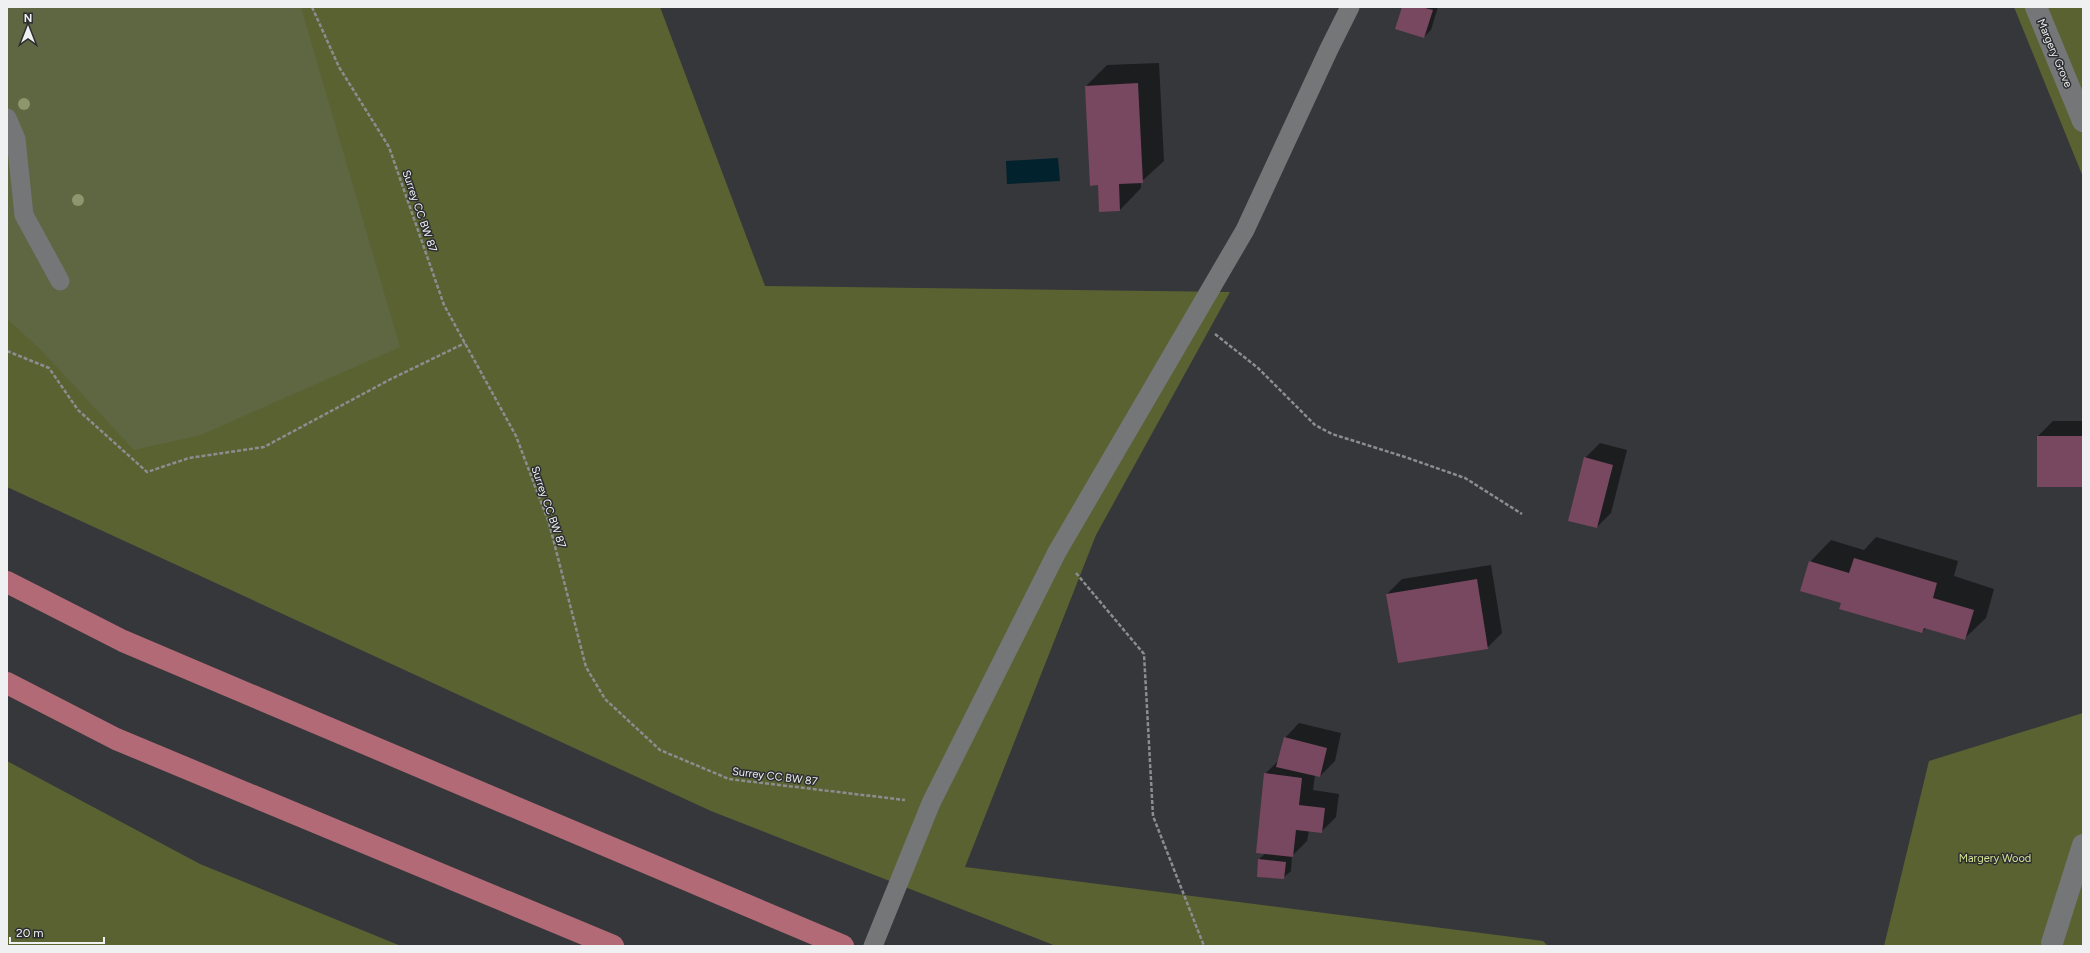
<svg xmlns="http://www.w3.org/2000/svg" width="2090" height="953" font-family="Figtree,sans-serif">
<rect width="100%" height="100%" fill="#36373a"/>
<polygon fill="#5f6642" points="7,7 338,7 452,341 149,483 7,374"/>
<g fill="#5a6232">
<polygon points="301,7 660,7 765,286 1230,292 1096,535 965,867 1543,941 1548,946 1056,946 711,811 7,487 7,319 40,349 134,450 201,435 400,347"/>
<polygon points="2014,7 2083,7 2083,177"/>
<polygon points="2083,713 2083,946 1884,946 1929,761"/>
<polygon points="7,761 200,864 401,946 7,946"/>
</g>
<polygon fill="#02222d" points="1058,158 1060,181 1007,184 1006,161"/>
<g fill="#0007">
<polygon points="1403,7 1438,7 1431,30 1424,37"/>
<polygon points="1159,63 1164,161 1141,182 1141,188 1120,210 1100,211 1099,184 1086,86 1107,65"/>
<polygon points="2053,421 2083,421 2083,486 2038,486 2038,436"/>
<polygon points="1600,443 1627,450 1611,513 1597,527 1585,458"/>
<polygon points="1876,537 1958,561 1954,576 1994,589 1986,618 1964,639 1926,628 1922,632 1842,603 1810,562 1831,540 1864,550"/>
<polygon points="1491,565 1502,633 1487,648 1387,594 1402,579"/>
<polygon points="1299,723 1341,733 1335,761 1320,776 1315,775 1313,790 1339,794 1336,817 1321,832 1309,831 1307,841 1292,856 1291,871 1283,878 1259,859 1266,853 1265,774 1279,760 1285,738"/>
</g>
<g fill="#77485f">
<polygon points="1402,7 1421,7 1433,10 1424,38 1395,29"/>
<polygon points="1138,83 1143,183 1119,184 1120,211 1099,212 1098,185 1090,186 1085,86"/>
<rect x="2037" y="436" width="46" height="51"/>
<polygon points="1584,457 1613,465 1597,528 1568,521"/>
<polygon points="1854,558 1937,583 1933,598 1974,610 1965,640 1924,628 1922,633 1839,609 1841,603 1800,591 1809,561 1849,573"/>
<polygon points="1477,579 1488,649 1398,663 1386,594"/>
<polygon points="1284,737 1327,748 1320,777 1276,767"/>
<polygon points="1264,773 1302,778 1299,805 1325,808 1322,833 1296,830 1293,857 1256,853"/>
<polygon points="1258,859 1286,862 1284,879 1257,877"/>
</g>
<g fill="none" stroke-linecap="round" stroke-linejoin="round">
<g stroke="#8c8d8f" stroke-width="2.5" stroke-dasharray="4 2" stroke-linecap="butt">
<polyline points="312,7 339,67 389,147 444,305 516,436 549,523 586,667 605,699 660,750 729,779 905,800"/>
<polyline points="1215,334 1258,368 1315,425 1332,434 1405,457 1465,478 1522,514"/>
<polyline points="7,351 49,368 78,410 147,472 189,458 264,447 389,380 465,343"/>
<polyline points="1076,573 1144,654 1153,816 1204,946"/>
</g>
<g stroke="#747678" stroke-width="19">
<polyline points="7,118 16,139 24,215 60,281"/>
<polyline points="873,946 931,803 1057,552 1245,230 1329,49 1350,7"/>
</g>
<g stroke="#747678" stroke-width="22">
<polyline points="2036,7 2083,121"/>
<polyline points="2052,943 2083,845"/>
</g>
<g stroke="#b26b76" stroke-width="22">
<polyline points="7,582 123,641 843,946"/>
<polyline points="7,683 116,739 613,946"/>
</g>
</g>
<g fill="#8d966c">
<circle cx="24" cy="104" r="6"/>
<circle cx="78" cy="200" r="6"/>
</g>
<g text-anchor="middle" stroke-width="3" stroke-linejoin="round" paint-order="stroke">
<g font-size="11" fill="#eff0f2" stroke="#2c2d30">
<text transform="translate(2055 53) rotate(67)" y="4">Margery Grove</text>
<text transform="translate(420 211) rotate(71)" y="4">Surrey CC BW 87</text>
<text transform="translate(549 507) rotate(71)" y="4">Surrey CC BW 87</text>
<text transform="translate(775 776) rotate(7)" y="4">Surrey CC BW 87</text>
</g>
<g font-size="11" fill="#d4e395" stroke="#2c2d30">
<text x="1995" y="862">Margery Wood</text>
</g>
</g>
<rect width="2090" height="953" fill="none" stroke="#eff0f2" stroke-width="16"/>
<g transform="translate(28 28)" stroke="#2c2d30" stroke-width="3" paint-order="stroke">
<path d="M0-3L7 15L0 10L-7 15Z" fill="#eff0f2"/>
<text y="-6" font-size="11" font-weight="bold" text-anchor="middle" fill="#eff0f2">N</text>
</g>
<path d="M10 937v6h94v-6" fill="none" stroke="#eff0f2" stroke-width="2"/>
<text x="16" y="937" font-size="12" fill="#eff0f2" stroke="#2c2d30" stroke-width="3" paint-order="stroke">20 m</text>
</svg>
